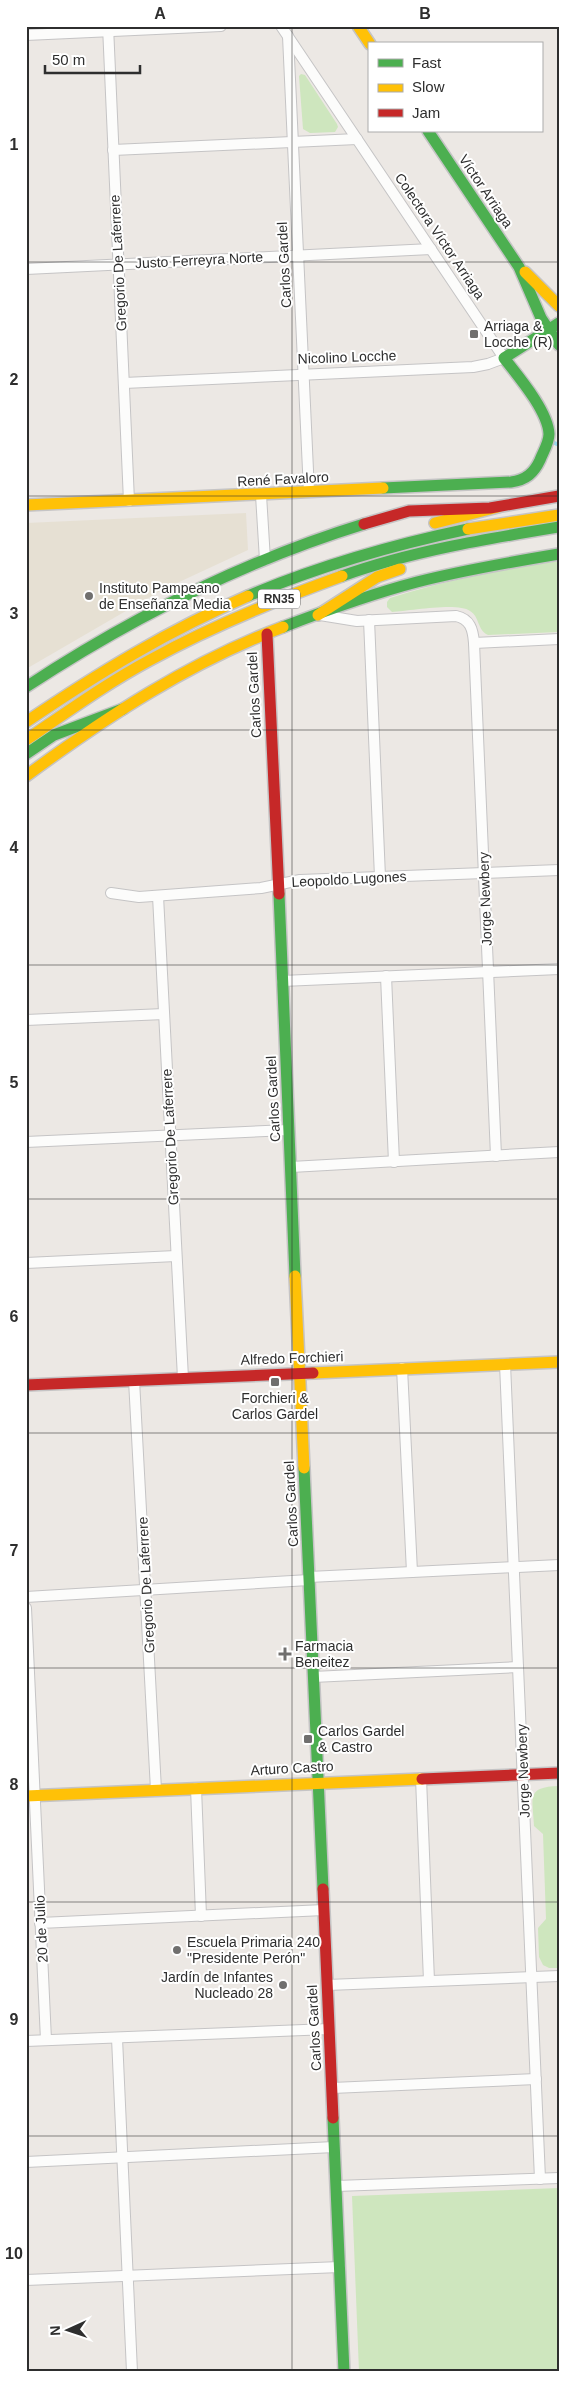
<svg xmlns="http://www.w3.org/2000/svg" width="585" height="2398" font-family="Arial,sans-serif">
<rect width="100%" height="100%" fill="#ece8e4"/>
<polygon fill="#e6e0d3" points="246,513 248,550 162,590 26,669 26,523"/>
<g fill="#cee6be">
<polygon points="301,74 305,75 337,124 338,127 335,132 310,133 303,129 299,76"/>
<path d="M559,561V632L488,635C477,630 480,617 470,611C458,602 409,611 392,612L387,607V602L390,598C445,580 502,570 559,561Z"/>
<path d="M559,1786V1968H549L543,1965L539,1957L538,1928L546,1919L543,1834L534,1826C533,1798 525,1787 559,1786Z"/>
<polygon points="559,2188 559,2372 359,2372 352,2196"/>
</g>
<g fill="none" stroke-linecap="round" stroke-linejoin="round">
<polyline stroke="#99d6ec" stroke-width="4" points="550,441 559,445"/>
<defs>
<g id="street">
<polyline points="108,26 129,501"/>
<polyline points="26,35 221,26"/>
<polyline points="288,36 309,492"/>
<polyline points="113,150 357,139"/>
<polyline points="26,269 431,249"/>
<polyline points="124,383 473,367 488,364 504,358 281,26"/>
<polyline points="261,495 265,560"/>
<path d="M320,615L357,621L456,616C470,619 473,629 474,643L496,1156"/>
<polyline points="369,620 380,877"/>
<polyline points="474,643 559,639"/>
<polyline points="111,893 139,897 261,888 300,880 559,870"/>
<polyline points="158,896 183,1378"/>
<polyline points="386,976 394,1162"/>
<polyline points="282,981 559,969"/>
<polyline points="26,1020 164,1014"/>
<polyline points="26,1142 289,1130"/>
<polyline points="291,1167 559,1152"/>
<polyline points="26,1263 176,1256"/>
<polyline points="505,1364 540,2179"/>
<polyline points="402,1368 412,1572"/>
<polyline points="134,1380 156,1790"/>
<polyline points="309,1577 559,1565"/>
<polyline points="26,1597 309,1580"/>
<polyline points="26,1608 46,2040"/>
<polyline points="313,1677 518,1667"/>
<polyline points="421,1778 429,1981"/>
<polyline points="196,1788 201,1916"/>
<polyline points="40,1923 324,1910"/>
<polyline points="327,1985 559,1976"/>
<polyline points="117,2038 132,2372"/>
<polyline points="26,2041 329,2029"/>
<polyline points="332,2088 536,2079"/>
<polyline points="26,2162 334,2147"/>
<polyline points="336,2186 559,2178"/>
<polyline points="26,2280 340,2267"/>
</g>
<g id="fast">
<polyline points="428,131 519,267 541,318 559,345"/>
<path d="M383,488L511,482C526,480 534,473 540,460C543,452 549,443 549,434C548,411 518,376 504,358L559,323"/>
<path d="M342,576C412,551 486,539 559,527"/>
<path d="M248,596C319,566 392,545 468,529"/>
<path d="M283,627C327,610 371,594 417,582C464,570 511,562 559,554"/>
<path d="M26,687C131,618 244,561 364,524"/>
<polyline points="26,754 54,735 123,709"/>
<polyline points="279,894 295,1276"/>
<polyline points="304,1468 323,1889"/>
<polyline points="333,2118 344,2372"/>
</g>
<g id="slow">
<polyline points="358,26 370,44"/>
<polyline points="525,272 559,306"/>
<polyline points="26,505 383,488"/>
<polyline points="435,523 498,507"/>
<polyline points="468,529 559,515"/>
<polyline points="318,615 377,577 400,569"/>
<path d="M26,722C97,674 169,630 248,596"/>
<path d="M26,740C67,712 107,683 150,660C212,626 276,600 342,576"/>
<path d="M26,776C106,717 190,662 283,627"/>
<polyline points="295,1276 304,1468"/>
<polyline points="313,1373 559,1362"/>
<polyline points="26,1796 422,1779"/>
</g>
<g id="jam">
<polyline points="364,524 409,511 490,508 559,496"/>
<polyline points="267,634 279,894"/>
<polyline points="26,1385 313,1373"/>
<polyline points="422,1779 559,1773"/>
<polyline points="323,1889 333,2118"/>
</g>
</defs>
<use href="#street" stroke="#c5c4c5" stroke-width="12"/>
<use href="#fast" stroke="#c5c4c5" stroke-width="14"/>
<use href="#slow" stroke="#c5c4c5" stroke-width="14"/>
<use href="#jam" stroke="#c5c4c5" stroke-width="14"/>
<use href="#street" stroke="#fcfcfb" stroke-width="10"/>
<use href="#fast" stroke="#4caf50" stroke-width="11"/>
<use href="#slow" stroke="#ffc107" stroke-width="11"/>
<use href="#jam" stroke="#c62828" stroke-width="11"/>
</g>
<path fill="none" stroke="#2e2e2e" stroke-width="1" stroke-opacity="0.55" d="M292,26V2372M26,262H559M26,496H559M26,730H559M26,965H559M26,1199H559M26,1433H559M26,1668H559M26,1902H559M26,2136H559"/>
<g fill="#706f6e" stroke="#fff" stroke-width="2">
<rect x="469" y="329" width="10" height="10" rx="2.5"/>
<circle cx="89" cy="596" r="5"/>
<rect x="270" y="1377" width="10" height="10" rx="2.5"/>
<path d="M282.5 1646.5h5v5h5v5h-5v5h-5v-5h-5v-5h5z"/>
<rect x="303" y="1734" width="10" height="10" rx="2.5"/>
<circle cx="177" cy="1950" r="5"/>
<circle cx="283" cy="1985" r="5"/>
</g>
<g text-anchor="middle" stroke-width="4" stroke-linejoin="round" paint-order="stroke">
<rect fill="#fff" stroke="#6d6d6d" stroke-width="1" x="258" y="589.5" width="42" height="19" rx="4"/>
<g font-size="12" font-weight="bold" fill="#2e2e2e">
<text x="279" y="603">RN35</text>
</g>
<g font-size="14" fill="#2e2e2e" stroke="#fff">
<text transform="translate(486 191) rotate(56)" y="5">Víctor Arriaga</text>
<text transform="translate(440 236) rotate(56)" y="5">Colectora Víctor Arriaga</text>
<text transform="translate(199 260) rotate(-3)" y="5">Justo Ferreyra Norte</text>
<text transform="translate(118 263) rotate(-93)" y="5">Gregorio De Laferrere</text>
<text transform="translate(284 265) rotate(-93)" y="5">Carlos Gardel</text>
<text transform="translate(347 357) rotate(-2)" y="5">Nicolino Locche</text>
<text transform="translate(283 479) rotate(-3)" y="5">René Favaloro</text>
<text transform="translate(254 695) rotate(-93)" y="5">Carlos Gardel</text>
<text transform="translate(349 879) rotate(-3)" y="5">Leopoldo Lugones</text>
<text transform="translate(485 899) rotate(-92)" y="5">Jorge Newbery</text>
<text transform="translate(273 1099) rotate(-93)" y="5">Carlos Gardel</text>
<text transform="translate(170 1137) rotate(-93)" y="5">Gregorio De Laferrere</text>
<text transform="translate(292 1358) rotate(-2)" y="5">Alfredo Forchieri</text>
<text transform="translate(291 1504) rotate(-93)" y="5">Carlos Gardel</text>
<text transform="translate(146 1585) rotate(-93)" y="5">Gregorio De Laferrere</text>
<text transform="translate(292 1768) rotate(-3)" y="5">Arturo Castro</text>
<text transform="translate(523 1771) rotate(-92)" y="5">Jorge Newbery</text>
<text transform="translate(41 1929) rotate(-93)" y="5">20 de Julio</text>
<text transform="translate(314 2028) rotate(-93)" y="5">Carlos Gardel</text>
</g>
<g font-size="14" fill="#2e2e2e" stroke="#fff" text-anchor="start">
<text x="484" y="331">Arriaga &amp;<tspan x="484" dy="16">Locche (R)</tspan></text>
<text x="99" y="593">Instituto Pampeano<tspan x="99" dy="16">de Enseñanza Media</tspan></text>
<text x="275" y="1403" text-anchor="middle">Forchieri &amp;<tspan x="275" dy="16">Carlos Gardel</tspan></text>
<text x="295" y="1651">Farmacia<tspan x="295" dy="16">Beneitez</tspan></text>
<text x="318" y="1736">Carlos Gardel<tspan x="318" dy="16">&amp; Castro</tspan></text>
<text x="187" y="1947">Escuela Primaria 240<tspan x="187" dy="16">"Presidente Perón"</tspan></text>
<text x="273" y="1982" text-anchor="end">Jardín de Infantes<tspan x="273" dy="16">Nucleado 28</tspan></text>
</g>
</g>
<rect width="585" height="2398" fill="none" stroke="#ffffff" stroke-width="55"/>
<rect x="368" y="42" width="175" height="90" fill="#ffffff" stroke="#ababab"/>
<rect x="378" y="59" width="25" height="8" fill="#4caf50" stroke="#ababab"/>
<text x="412" y="68" font-size="15" fill="#2e2e2e">Fast</text>
<rect x="378" y="84" width="25" height="8" fill="#ffc107" stroke="#ababab"/>
<text x="412" y="92" font-size="15" fill="#2e2e2e">Slow</text>
<rect x="378" y="109" width="25" height="8" fill="#c62828" stroke="#ababab"/>
<text x="412" y="118" font-size="15" fill="#2e2e2e">Jam</text>
<g transform="translate(68 2330) rotate(267)" stroke="#ffffff" stroke-width="4" paint-order="stroke">
<path d="M0-4L9 19L0 12L-9 19Z" fill="#2e2e2e"/>
<text y="-8" font-size="14" font-weight="bold" text-anchor="middle" fill="#2e2e2e">N</text>
</g>
<path d="M45 65v8h95v-8" fill="none" stroke="#2e2e2e" stroke-width="2.5"/>
<text x="52" y="65" font-size="15" fill="#2e2e2e" stroke="#ffffff" stroke-width="4" paint-order="stroke">50 m</text>
<rect x="28" y="28" width="530" height="2342" fill="none" stroke="#2e2e2e" stroke-width="2"/>
<g font-size="16" text-anchor="middle" font-weight="bold" fill="#2e2e2e">
<text x="160" y="19">A</text>
<text x="425" y="19">B</text>
<text x="14" y="150">1</text>
<text x="14" y="385">2</text>
<text x="14" y="619">3</text>
<text x="14" y="853">4</text>
<text x="14" y="1088">5</text>
<text x="14" y="1322">6</text>
<text x="14" y="1556">7</text>
<text x="14" y="1790">8</text>
<text x="14" y="2025">9</text>
<text x="14" y="2259">10</text>
</g>
</svg>
